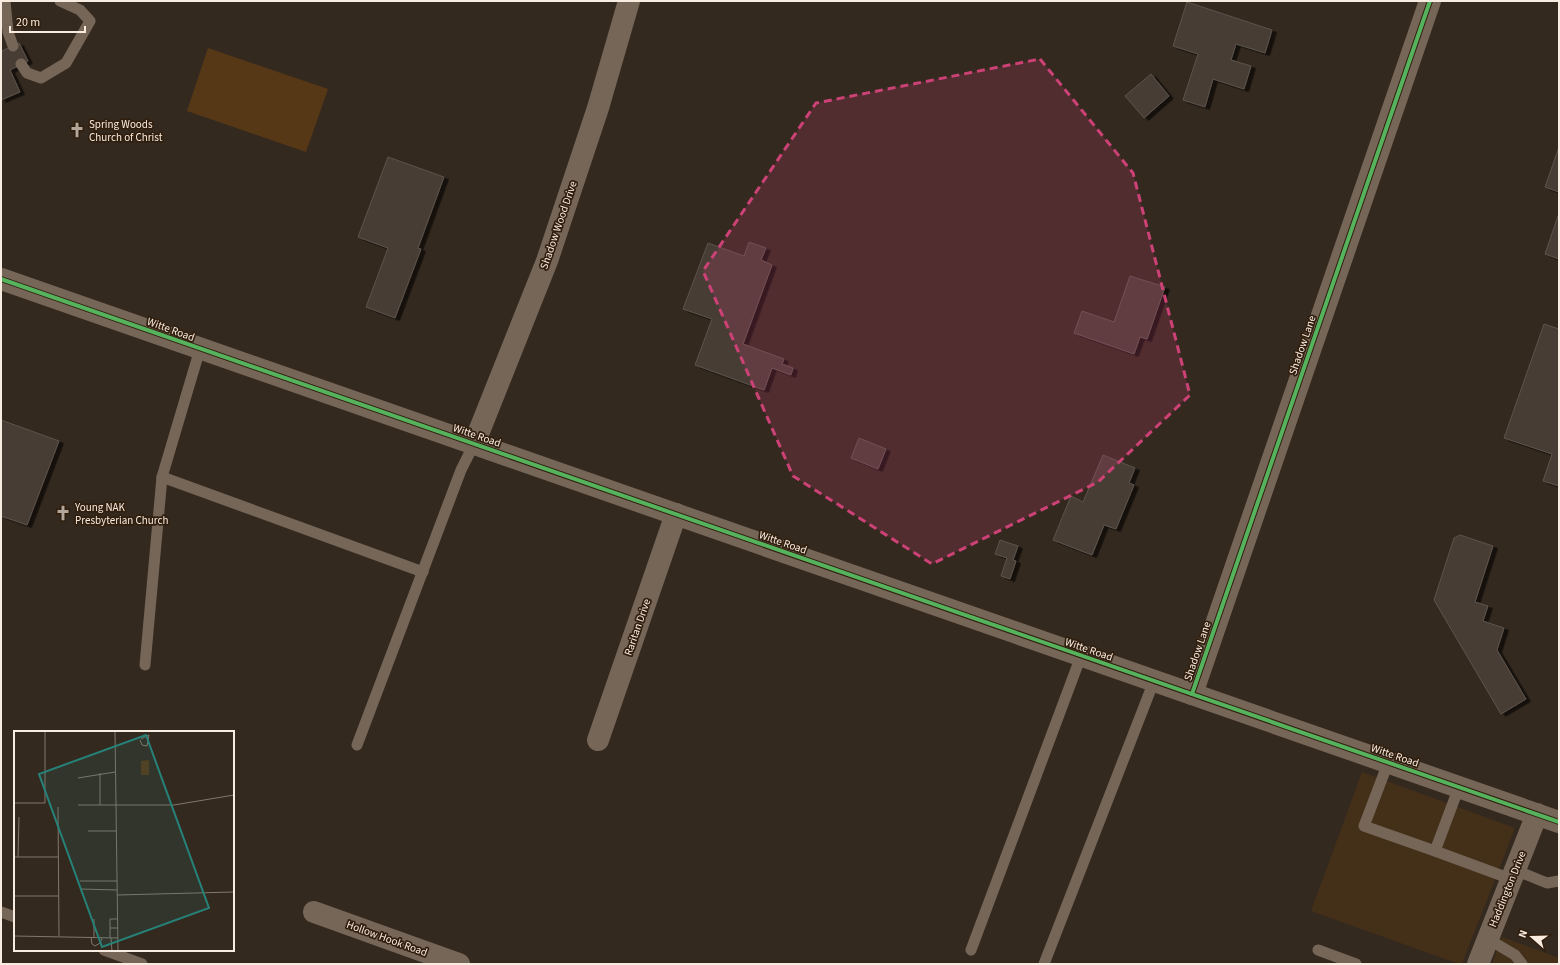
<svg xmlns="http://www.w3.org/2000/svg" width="1560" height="965" font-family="'Source Sans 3',sans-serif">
<defs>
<filter id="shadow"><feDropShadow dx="4.5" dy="2.5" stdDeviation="0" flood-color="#0009"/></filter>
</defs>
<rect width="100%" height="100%" fill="#34291f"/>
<g fill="#442f19">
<polygon points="1362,772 1515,828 1462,964 1459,964 1311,911"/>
<polygon points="1502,937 1559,958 1559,964 1492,964"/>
</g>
<polygon fill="#573816" points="208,48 328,89 306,152 187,111"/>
<g fill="#473e36" stroke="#5c534b" filter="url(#shadow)">
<polygon points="1187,2 1272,30 1265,53 1236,44 1231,60 1251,66 1244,89 1213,79 1205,107 1183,100 1198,54 1173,46"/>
<polygon points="19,43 28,61 10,70 20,92 1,100 1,48 2,51"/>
<polygon points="1151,74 1169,96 1144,118 1125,96"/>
<polygon points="1559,147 1559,192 1545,187"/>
<polygon points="388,157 444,177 418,248 421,249 395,318 366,307 388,248 358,237"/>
<polygon points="1558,216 1559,216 1559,259 1545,254"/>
<polygon points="749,242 766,248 761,260 772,265 743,344 784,359 782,364 793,368 791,375 772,368 764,390 695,365 712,319 683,309 708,243 744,256"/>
<polygon points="1130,276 1165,287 1147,339 1140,337 1134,354 1074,333 1082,311 1114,322"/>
<polygon points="1544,324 1559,329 1559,486 1543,481 1552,454 1504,438"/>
<polygon points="1,420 59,441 27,525 1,516"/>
<polygon points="859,438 886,449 878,469 851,458"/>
<polygon points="1103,455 1135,468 1129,483 1134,485 1116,529 1104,525 1092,555 1053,540 1071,496 1083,502"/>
<polygon points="1460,535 1493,546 1475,602 1488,606 1483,621 1504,628 1497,650 1526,699 1501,714 1434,600 1454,538"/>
<polygon points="1000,540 1018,546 1013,560 1016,561 1010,579 1001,576 1007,558 995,554"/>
</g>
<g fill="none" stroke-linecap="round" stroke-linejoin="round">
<g stroke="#756658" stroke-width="11">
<polyline points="5,1 8,32 13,46"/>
<polyline points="21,64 27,73 41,78 66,63 90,21 80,10 60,1"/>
<polyline points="162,477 423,572"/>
<polyline points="145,665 162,477 200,349"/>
<polyline points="357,745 461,470 474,444"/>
<polyline points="1388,763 1364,826 1435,851"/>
<polyline points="1459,787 1435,851 1511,879"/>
<polyline points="1515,870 1547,883 1559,881"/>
<polyline points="1,912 15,917"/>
<polyline points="1488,939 1515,955 1522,964"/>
<polyline points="104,950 142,964"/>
<polyline points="971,950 1081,656"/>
<polyline points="1318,950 1356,964"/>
<polyline points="1044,964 1154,681"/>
</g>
<g stroke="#756658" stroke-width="22">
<polyline points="474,444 547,261 598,108 629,1"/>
<polyline points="1192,694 1430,1"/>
<polyline points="598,740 676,514"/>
<polyline points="314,912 459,964"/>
<polyline points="1478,964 1537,814"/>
</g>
<polyline stroke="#756658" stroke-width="22" points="1,279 1559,822"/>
<defs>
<g id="cycleway">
<polyline points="1,279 1559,822"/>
<polyline points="1192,694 1430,1"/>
</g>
</defs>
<use href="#cycleway" stroke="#311f0e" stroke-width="6"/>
<use href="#cycleway" stroke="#56b35d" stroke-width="4"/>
</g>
<path fill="#cd4276" fill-opacity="0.2" stroke="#cd4276" stroke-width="3" stroke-dasharray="8 5" stroke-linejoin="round" d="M1040,59L1133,173L1190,395L1098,482L932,564L793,476L703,271L816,103Z"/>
<defs>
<symbol id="church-bare" viewBox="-9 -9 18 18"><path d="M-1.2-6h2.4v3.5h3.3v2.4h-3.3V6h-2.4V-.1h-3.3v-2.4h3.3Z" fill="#b3a79c" stroke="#311f0e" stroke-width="2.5" paint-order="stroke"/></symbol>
</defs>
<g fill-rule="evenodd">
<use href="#church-bare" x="66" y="119" width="22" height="22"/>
<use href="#church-bare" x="52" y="502" width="22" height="22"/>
</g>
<g text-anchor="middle" stroke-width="3.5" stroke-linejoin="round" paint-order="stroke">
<g font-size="11" fill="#f8ebe0" stroke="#311f0e" text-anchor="start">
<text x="89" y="128">Spring Woods<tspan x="89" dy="13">Church of Christ</tspan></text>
<text x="75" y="511">Young NAK<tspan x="75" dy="13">Presbyterian Church</tspan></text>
</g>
<g font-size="11" fill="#f8ebe0" stroke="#311f0e">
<text transform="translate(558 225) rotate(-71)" y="4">Shadow Wood Drive</text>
<text transform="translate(171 329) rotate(20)" y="4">Witte Road</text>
<text transform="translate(1302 345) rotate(-71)" y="4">Shadow Lane</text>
<text transform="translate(477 435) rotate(19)" y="4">Witte Road</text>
<text transform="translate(783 542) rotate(19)" y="4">Witte Road</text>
<text transform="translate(637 627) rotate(-71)" y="4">Raritan Drive</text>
<text transform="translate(1089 649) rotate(19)" y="4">Witte Road</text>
<text transform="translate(1197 651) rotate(-71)" y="4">Shadow Lane</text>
<text transform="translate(1395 755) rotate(19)" y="4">Witte Road</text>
<text transform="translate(1507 889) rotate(-68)" y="4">Haddington Drive</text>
<text transform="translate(387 938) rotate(20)" y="4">Hollow Hook Road</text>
</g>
</g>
<g transform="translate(14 731)">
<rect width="220" height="220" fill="#34291f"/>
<path d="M135,29V44H127V30Z" fill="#573816"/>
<path fill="none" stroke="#82776c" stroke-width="1" d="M101,0L104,220M126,9L128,14L133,15L135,4L127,8M86,42V74M64,47L101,41M0,72H31V0M64,74H160L220,64M44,76L45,205M74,100H102M0,126H44M4,126L5,86M66,150H103M66,158L103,159M103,164L220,161M0,165H45M96,197V188H103M0,205L104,207M77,206L78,213L81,215L86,212L88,207M80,206V188M96,207V197H104M97,207L98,220"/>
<path fill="#268279" fill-opacity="0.15" stroke="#268279" stroke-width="2" d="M132,4L195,177L88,216L25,43Z"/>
<rect width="220" height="220" fill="none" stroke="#f8ebe0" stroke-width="2"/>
</g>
<rect width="1560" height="965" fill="none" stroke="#f8ebe0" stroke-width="4"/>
<g transform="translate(1532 937) rotate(290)" stroke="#311f0e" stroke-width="3" paint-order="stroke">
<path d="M0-3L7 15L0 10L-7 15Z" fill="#f8ebe0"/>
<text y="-6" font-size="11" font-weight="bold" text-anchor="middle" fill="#f8ebe0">N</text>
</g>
<path d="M10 26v6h75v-6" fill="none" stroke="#f8ebe0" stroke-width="2"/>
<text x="16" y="26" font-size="12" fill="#f8ebe0" stroke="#311f0e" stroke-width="3" paint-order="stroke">20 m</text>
</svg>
